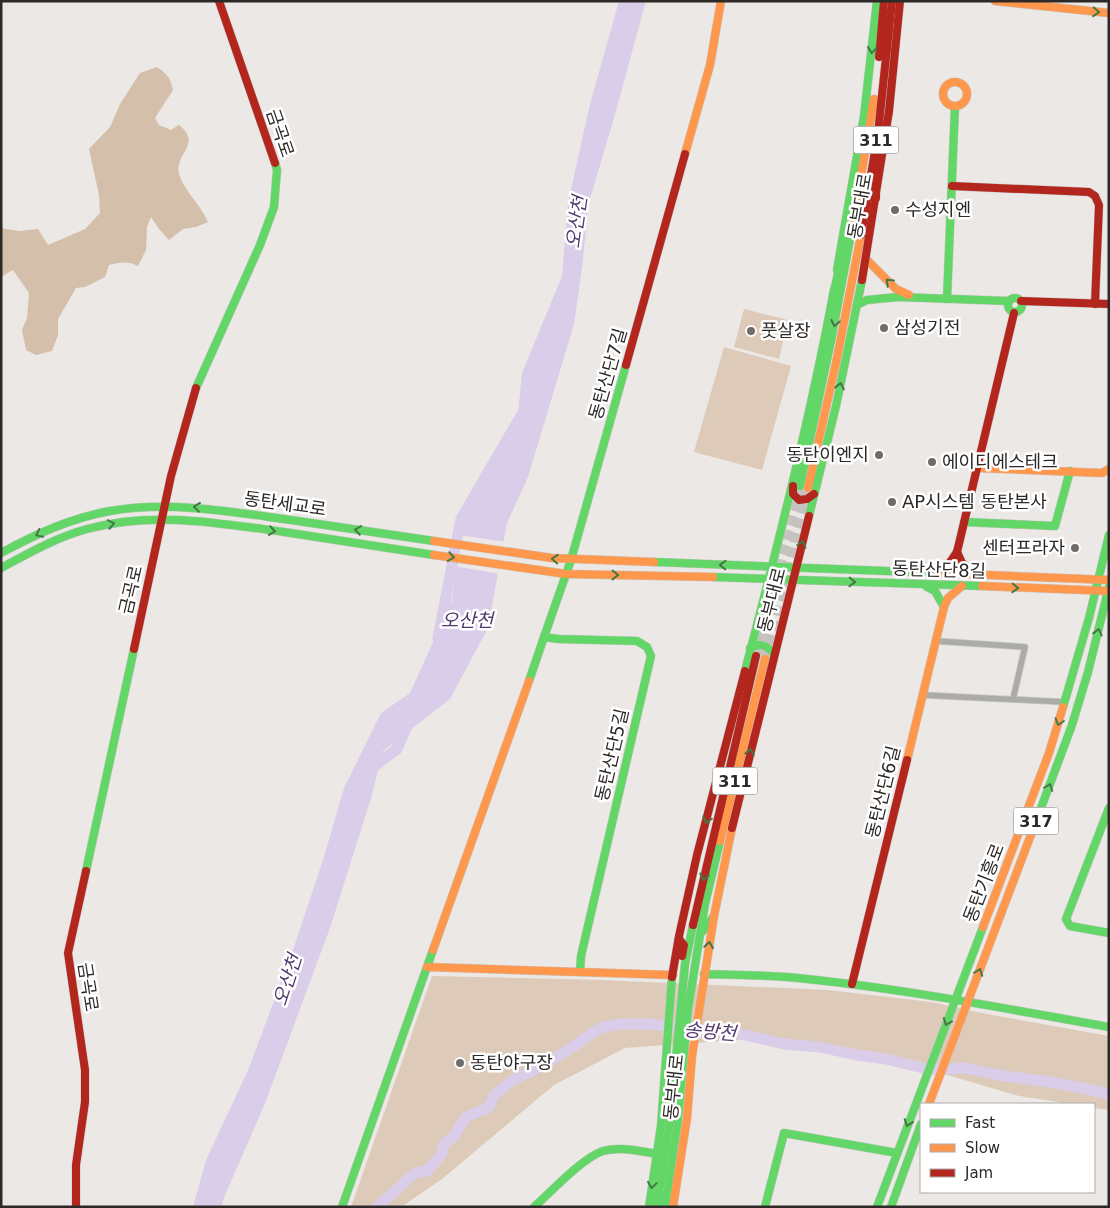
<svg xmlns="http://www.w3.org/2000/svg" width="1110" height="1208" font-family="'DejaVu Sans','Noto Sans KR',sans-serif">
<rect width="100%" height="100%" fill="#ece8e5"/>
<g fill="#ddcab8">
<polygon points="744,309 788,320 779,359 734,347"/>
<polygon points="724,347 791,366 762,470 694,452"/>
<polygon points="432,976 601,980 828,990 931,1002 987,1014 1109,1036 1109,1110 1094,1108 1094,1104 1071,1104 1019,1096 920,1067 764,1038 625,1048 554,1085 442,1179 401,1207 351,1207"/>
</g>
<path fill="#d4bfab" d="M157,67C166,73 171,78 173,90L155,118L159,125L171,130L179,125C203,144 174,154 179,174C184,191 201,205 208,222L196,227L183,229L169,240L159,229L151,217L147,227L146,250L138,266C128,261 120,262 109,265L105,277L85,287L76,288L58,319V335L52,351L36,355L26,350L22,330L27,318L29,293L13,270L1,277V228L19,231L38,229L48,245L85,229L100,213L99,195L89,149L110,127L120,104L140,73Z"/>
<polygon fill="#dacdea" points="619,1 646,1 614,118 589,202 582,268 574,324 528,477 507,523 488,628 450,699 383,751 371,798 331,925 266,1101 223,1200 222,1207 193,1207 206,1160 249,1068 294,947 324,857 344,788 381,713 410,693 452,600 462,523 517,424 522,373 562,276 568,203 590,104"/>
<polygon fill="#ece8e5" points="458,535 506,542 500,574 454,566"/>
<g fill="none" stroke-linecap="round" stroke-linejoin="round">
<g stroke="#dacdea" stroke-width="11">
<polyline points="438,638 461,519 525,409"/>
<polyline points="368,771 397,749 409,721"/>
<polyline points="377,1207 415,1173 427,1171 442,1154 444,1144 454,1136 466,1117 488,1108 495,1094 513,1080 536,1069 565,1052 600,1028 620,1024 648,1024 736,1033 784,1044 820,1047 856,1055 886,1059 931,1070 966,1068 998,1075 1057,1083 1109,1094"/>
</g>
<g stroke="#c6c2bf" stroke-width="10" stroke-dasharray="10 5" stroke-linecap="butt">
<polyline points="756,656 799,489"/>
<polyline points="765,659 808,488"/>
</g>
<defs>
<g id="street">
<polyline points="936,641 1025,647 1014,695"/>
<polyline points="922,695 1065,702"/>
</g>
<g id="fast">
<polyline points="837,270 864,116 877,1"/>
<polyline points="833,296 840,264"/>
<circle cx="1015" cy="305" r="7"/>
<polyline points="947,299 955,106"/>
<polyline points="857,305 867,300 898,297 1009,301"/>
<polyline points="196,388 260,245 274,207 277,170 275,163"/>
<polyline points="800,486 831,341 852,229"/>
<polyline points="809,516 836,406 862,280"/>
<polyline points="964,522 1055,526 1070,471"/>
<path d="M1,553C36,534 71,518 110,511C169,501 226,511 284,519C334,526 384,534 434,541"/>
<polyline points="654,562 939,573"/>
<path d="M1,568C29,553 57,537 87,529C153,511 218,523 284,532C334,540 384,547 434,555"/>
<polyline points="713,577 982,586"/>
<polyline points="927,587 935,591 944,607"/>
<polyline points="544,637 571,560 626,365"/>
<path d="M750,648C760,642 767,645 774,654"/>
<path d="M745,671C778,545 810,418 834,290"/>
<polyline points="529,681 544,637 559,639 637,641 647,647 651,656 581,956 580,972"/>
<polyline points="1063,707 1089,618 1109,535"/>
<polyline points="1109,808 1066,919 1070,926 1109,933"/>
<polyline points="1035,824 1072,725 1088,672 1109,587"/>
<polyline points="86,871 134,649"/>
<polyline points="702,932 714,916"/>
<path d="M704,974C732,975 760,975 787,977C895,987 1002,1008 1109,1027"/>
<polyline points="342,1207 433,950"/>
<path d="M534,1207C551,1192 582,1158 603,1151C620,1146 640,1151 657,1154"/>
<polyline points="649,1207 661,1126 672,977"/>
<polyline points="657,1207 670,1119 685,964 693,925"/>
<polyline points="665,1207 678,1120 688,1009 705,904 720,841"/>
<polyline points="765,1207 784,1133 897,1153"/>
<polyline points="877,1207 983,927"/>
<polyline points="891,1207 921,1124"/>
</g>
<g id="slow">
<polyline points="995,1 1109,13"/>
<circle cx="955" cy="94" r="12"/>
<polyline points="685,154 710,65 721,1"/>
<polyline points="852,229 874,99"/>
<polyline points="866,259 896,289 909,295"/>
<polyline points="978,468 1102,473 1109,469"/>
<polyline points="808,488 836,363 861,235"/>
<polyline points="434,541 552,558 654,562"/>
<polyline points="434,555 566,574 713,577"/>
<polyline points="939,573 1109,580"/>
<polyline points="982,586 1109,591"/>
<polyline points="907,760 944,607 948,598 962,586"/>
<polyline points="720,841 765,659"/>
<polyline points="983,927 1049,753 1063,707"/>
<polyline points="433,950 529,681"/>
<polyline points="427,967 673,975"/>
<polyline points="929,1104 1035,824"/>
<polyline points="673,1207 687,1118 692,1056 714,916 732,828"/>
</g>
<g id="jam">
<polyline points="219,1 275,163"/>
<polyline points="879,57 884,1"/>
<polyline points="876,174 876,198"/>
<polyline points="952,186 1089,192 1095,196 1099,205 1095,304"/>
<polyline points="861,235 878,133 892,1"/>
<polyline points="862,280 889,111 900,1"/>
<polyline points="1021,301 1109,304"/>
<polyline points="626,365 685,154"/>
<polyline points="793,486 793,494 799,500 807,499 814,494"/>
<polyline points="957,552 962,563 977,574"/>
<polyline points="936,571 948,565 957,552 1014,313"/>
<polyline points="134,649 171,476 196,388"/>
<polyline points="732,828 809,516"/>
<polyline points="693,925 756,656"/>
<polyline points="679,939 684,945 682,956"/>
<polyline points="672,977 679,936 697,855 745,671"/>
<polyline points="852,984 907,760"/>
<polyline points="76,1207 76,1165 85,1102 85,1070 68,953 86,871"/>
</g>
</defs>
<use href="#street" stroke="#c9c6c4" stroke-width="7"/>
<use href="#fast" stroke="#c9c6c4" stroke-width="9"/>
<use href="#slow" stroke="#c9c6c4" stroke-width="9"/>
<use href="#jam" stroke="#c9c6c4" stroke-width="9"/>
<use href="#street" stroke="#ababaa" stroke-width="5.5"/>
<use href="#fast" stroke="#63d668" stroke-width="8"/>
<use href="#slow" stroke="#ff974d" stroke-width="8"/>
<use href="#jam" stroke="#b3261e" stroke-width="8"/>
</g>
<defs><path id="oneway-chevron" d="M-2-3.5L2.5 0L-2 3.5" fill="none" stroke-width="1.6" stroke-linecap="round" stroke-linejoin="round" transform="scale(1.25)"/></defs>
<g stroke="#457744">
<use href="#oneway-chevron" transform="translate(1096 12) rotate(5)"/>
<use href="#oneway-chevron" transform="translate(872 50) rotate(97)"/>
<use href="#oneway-chevron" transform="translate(889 282) rotate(-136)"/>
<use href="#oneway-chevron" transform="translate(835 323) rotate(101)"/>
<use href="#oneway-chevron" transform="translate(840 386) rotate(-78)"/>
<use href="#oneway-chevron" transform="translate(197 507) rotate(-174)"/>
<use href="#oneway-chevron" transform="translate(111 524) rotate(-11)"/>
<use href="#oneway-chevron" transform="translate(358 530) rotate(-171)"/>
<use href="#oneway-chevron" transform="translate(272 531) rotate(8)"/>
<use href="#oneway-chevron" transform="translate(39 534) rotate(154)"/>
<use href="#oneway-chevron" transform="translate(802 544) rotate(-74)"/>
<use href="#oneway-chevron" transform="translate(451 557) rotate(9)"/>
<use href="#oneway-chevron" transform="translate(555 559) rotate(-176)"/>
<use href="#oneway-chevron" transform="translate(723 565) rotate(-178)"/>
<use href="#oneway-chevron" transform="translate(615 575) rotate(1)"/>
<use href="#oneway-chevron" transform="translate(852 582) rotate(2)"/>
<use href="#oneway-chevron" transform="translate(1015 588) rotate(2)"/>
<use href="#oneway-chevron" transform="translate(1098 632) rotate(-76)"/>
<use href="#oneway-chevron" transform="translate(1059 722) rotate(108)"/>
<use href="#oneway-chevron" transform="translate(750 752) rotate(-77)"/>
<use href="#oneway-chevron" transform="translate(1049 787) rotate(-69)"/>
<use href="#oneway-chevron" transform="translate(707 820) rotate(105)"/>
<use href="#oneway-chevron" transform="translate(704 877) rotate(104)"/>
<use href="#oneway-chevron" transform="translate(709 945) rotate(-81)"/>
<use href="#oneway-chevron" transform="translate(979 972) rotate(-69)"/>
<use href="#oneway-chevron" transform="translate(947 1022) rotate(112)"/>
<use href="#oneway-chevron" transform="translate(908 1123) rotate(110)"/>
<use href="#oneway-chevron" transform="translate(652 1185) rotate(98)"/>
</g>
<g fill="#6f6c6a" stroke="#fff" stroke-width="2">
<circle cx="895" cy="210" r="5"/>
<circle cx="884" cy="328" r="5"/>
<circle cx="751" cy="331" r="5"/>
<circle cx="879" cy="455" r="5"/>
<circle cx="932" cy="462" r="5"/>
<circle cx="892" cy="502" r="5"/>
<circle cx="1075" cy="548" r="5"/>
<circle cx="460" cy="1063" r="5"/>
</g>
<g text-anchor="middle" stroke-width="5" stroke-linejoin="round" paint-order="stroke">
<g fill="#fff" stroke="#6b6968" stroke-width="1">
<rect x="853.5" y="126.5" width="45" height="27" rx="4"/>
<rect x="712.5" y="767.5" width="45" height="27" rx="4"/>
<rect x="1013.5" y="807.5" width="45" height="27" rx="4"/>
</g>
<g font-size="16" font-weight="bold" fill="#2c2927">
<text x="876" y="146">311</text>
<text x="735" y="787">311</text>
<text x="1036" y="827">317</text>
</g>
<g font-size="18" fill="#2c2927" stroke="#fff">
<text transform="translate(280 133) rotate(71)" y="6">금곡로</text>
<text transform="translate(860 206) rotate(-80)" y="6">동부대로</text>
<text transform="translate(608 374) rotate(-74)" y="6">동탄산단7길</text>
<text transform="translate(285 504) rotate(8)" y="6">동탄세교로</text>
<text transform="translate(939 570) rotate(2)" y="6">동탄산단8길</text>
<text transform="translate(131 590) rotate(-77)" y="6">금곡로</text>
<text transform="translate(772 600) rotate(-76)" y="6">동부대로</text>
<text transform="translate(612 755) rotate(-77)" y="6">동탄산단5길</text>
<text transform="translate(883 792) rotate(-76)" y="6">동탄산단6길</text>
<text transform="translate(984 883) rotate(-69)" y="6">동탄기흥로</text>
<text transform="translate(88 987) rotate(81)" y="6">금곡로</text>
<text transform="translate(674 1087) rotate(-84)" y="6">동부대로</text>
</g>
<g font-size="18" fill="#2c2927" stroke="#fff" text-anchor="start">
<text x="905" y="216">수성지엔</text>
<text x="894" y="334">삼성기전</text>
<text x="761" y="337">풋살장</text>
<text x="869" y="461" text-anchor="end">동탄이엔지</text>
<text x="942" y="468">에이디에스테크</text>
<text x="902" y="508">AP시스템 동탄본사</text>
<text x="1065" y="554" text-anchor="end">센터프라자</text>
<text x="470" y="1069">동탄야구장</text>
</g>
<g font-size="19" font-style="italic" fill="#53396f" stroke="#fff">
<text transform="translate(576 222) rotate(-82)" y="7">오산천</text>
<text x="467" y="627">오산천</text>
<text transform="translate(287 980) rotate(-72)" y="7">오산천</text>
<text transform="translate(710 1031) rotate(5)" y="7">송방천</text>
</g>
</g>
<rect width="1110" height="1208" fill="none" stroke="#2c2927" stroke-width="5"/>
<rect x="920" y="1103" width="175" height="90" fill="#ffffff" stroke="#aba9a9"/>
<rect x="930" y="1119" width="25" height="8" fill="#63d668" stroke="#aba9a9"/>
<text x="965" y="1128" font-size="15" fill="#2c2927">Fast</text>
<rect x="930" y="1144" width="25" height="8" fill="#ff974d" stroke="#aba9a9"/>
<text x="965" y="1153" font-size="15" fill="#2c2927">Slow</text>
<rect x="930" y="1169" width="25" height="8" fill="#b3261e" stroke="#aba9a9"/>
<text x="965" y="1178" font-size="15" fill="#2c2927">Jam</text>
</svg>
